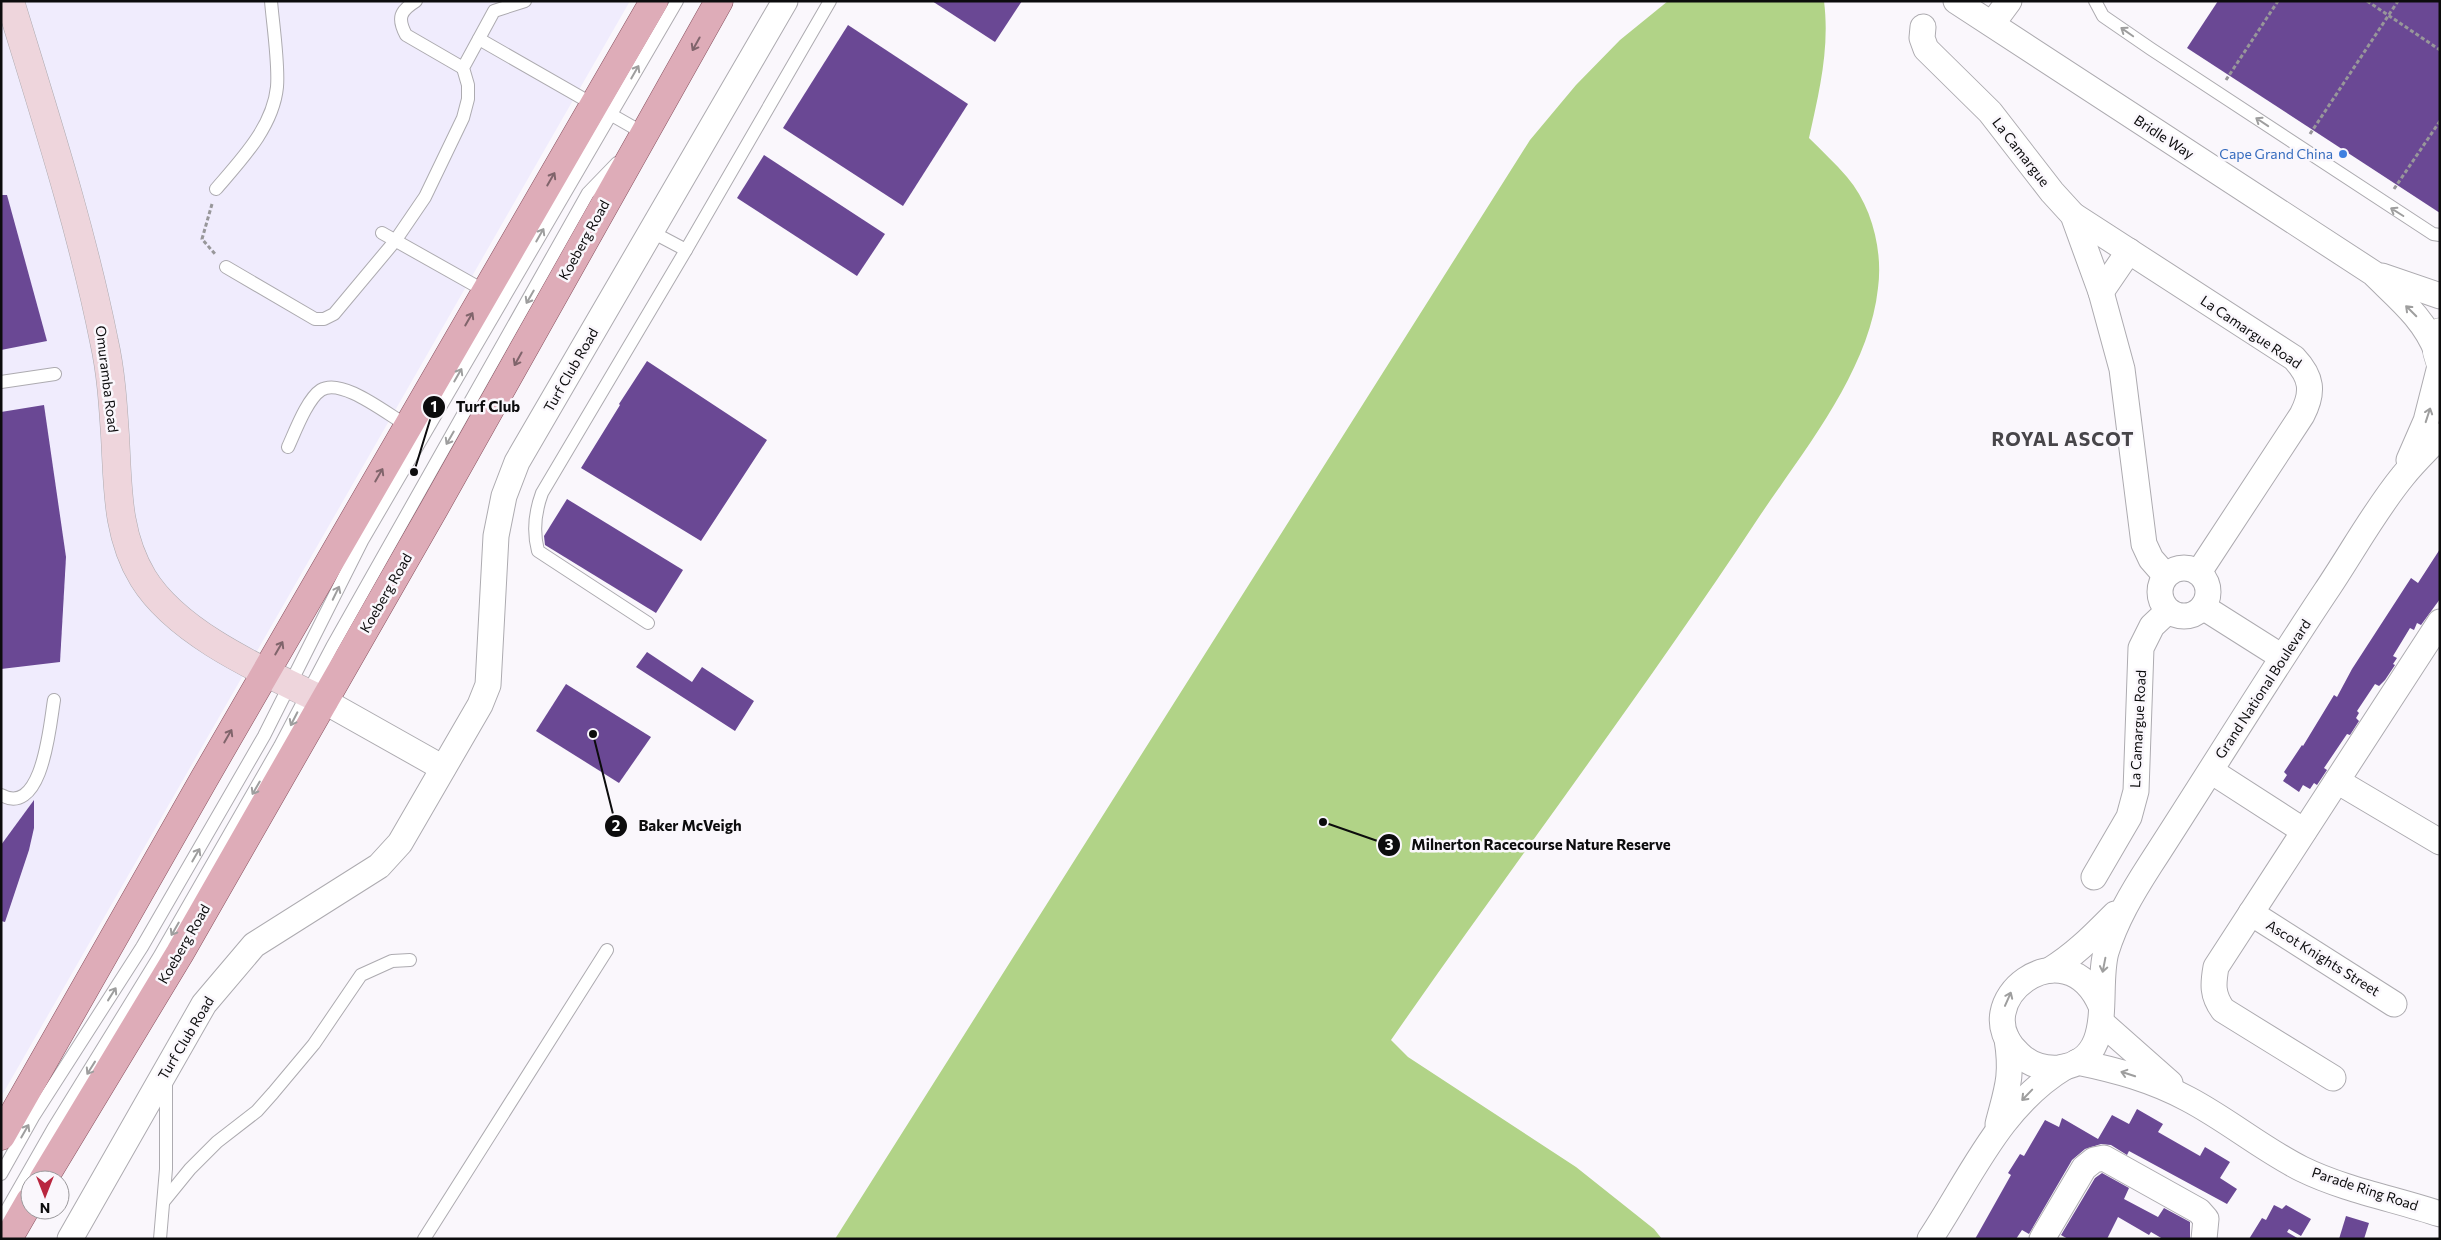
<svg xmlns="http://www.w3.org/2000/svg" width="2441" height="1240" font-family="Commissioner,sans-serif">
<rect width="100%" height="100%" fill="#faf7fc"/>
<polygon fill="#f0ecfd" points="1,1 630,1 1,1097"/>
<path fill="#b1d387" d="M1668,1H1824C1830,48 1819,93 1809,138C1822,151 1835,163 1847,177C1872,206 1883,251 1878,288C1869,372 1803,451 1757,520C1640,697 1512,866 1391,1040L1408,1057L1576,1167L1654,1229L1662,1239H835L1530,140L1576,85L1620,40Z"/>
<g fill="#6a4894">
<polygon points="932,1 1022,1 995,42"/>
<polygon points="2218,1 2440,1 2440,213 2187,48"/>
<polygon points="848,25 968,104 903,206 783,128"/>
<polygon points="764,155 885,234 857,276 737,198"/>
<polygon points="1,195 7,195 47,341 1,350"/>
<polygon points="647,361 767,440 701,541 581,468 620,405 619,404"/>
<polygon points="44,405 66,557 60,662 1,669 1,412"/>
<polygon points="567,499 683,570 656,613 545,545 544,536"/>
<polygon points="2440,549 2440,599 2421,625 2417,623 2414,630 2410,628 2393,656 2397,658 2393,664 2395,665 2385,680 2379,686 2375,684 2357,711 2359,713 2356,718 2359,721 2350,735 2347,734 2324,768 2327,770 2317,785 2314,783 2310,789 2303,785 2299,792 2283,781 2287,775 2284,772 2302,745 2303,746 2334,695 2337,697 2352,669 2411,578 2418,583"/>
<polygon points="647,652 692,682 702,667 754,701 735,731 636,667"/>
<polygon points="566,684 651,737 619,783 536,731"/>
<polygon points="34,800 34,828 29,850 5,922 1,921 1,845"/>
<polygon points="2137,1109 2163,1124 2158,1132 2200,1156 2205,1147 2230,1162 2220,1178 2237,1189 2227,1204 2129,1151 2127,1155 2111,1145 2101,1144 2085,1149 2072,1160 2029,1234 2022,1230 2016,1239 1975,1239 2011,1175 2008,1173 2020,1154 2024,1156 2045,1120 2059,1127 2062,1118 2098,1139 2112,1115 2129,1124"/>
<polygon points="2102,1173 2129,1188 2124,1199 2158,1217 2164,1208 2190,1222 2190,1239 2163,1239 2151,1232 2149,1235 2118,1217 2107,1239 2068,1239 2061,1235 2095,1178"/>
<polygon points="2274,1205 2282,1209 2286,1205 2311,1219 2301,1236 2289,1229 2287,1232 2299,1239 2249,1239 2262,1218 2266,1220"/>
<polygon points="2346,1216 2369,1223 2364,1239 2339,1239"/>
</g>
<g fill="none" stroke-linecap="round" stroke-linejoin="round">
<defs>
<g id="service">
<path d="M416,1C400,11 397,18 406,35L463,68"/>
<polyline points="2095,1 2103,16 2151,49 2433,234 2440,235"/>
<polyline points="479,39 645,134 643,136"/>
<path d="M216,189C241,160 273,127 277,87C279,64 273,25 271,1"/>
<polyline points="652,232 686,250 830,1"/>
<polyline points="382,233 485,291"/>
<polyline points="226,267 315,319 324,319 334,314 395,241 425,197 463,118 468,99 468,85 463,68 494,11 525,1"/>
<polyline points="1,382 55,374"/>
<path d="M288,447C295,432 307,399 321,390C342,377 388,415 408,426"/>
<path d="M648,623L538,551C533,532 535,512 542,493L686,250"/>
<path d="M1,795C43,818 50,723 54,700"/>
<polyline points="1,1174 33,1117 142,947 264,736 362,541 677,1"/>
<polyline points="164,1201 190,1169 217,1142 257,1111 273,1093 314,1044 361,975 392,961 410,960"/>
<polyline points="1,1220 53,1129 159,957 280,746 332,647 588,193 617,163"/>
<polyline points="160,1239 166,1169 166,1079"/>
<polyline points="424,1239 607,950"/>
</g>
<g id="minor">
<path d="M1956,1L2373,273C2398,298 2424,318 2437,352"/>
<polyline points="1992,24 2009,1"/>
<polyline points="1923,27 1922,38 1926,49 1990,112 2052,192 2073,215 2101,292 2122,369 2144,544 2151,559 2165,575"/>
<path d="M2073,215L2294,358C2312,377 2314,392 2302,415L2199,572"/>
<polyline points="2382,276 2440,296"/>
<polyline points="2101,292 2129,251"/>
<polyline points="2409,460 2426,421 2440,366"/>
<circle cx="2184" cy="592" r="24"/>
<polyline points="2203,607 2282,657"/>
<polyline points="324,701 443,768"/>
<polyline points="2211,771 2304,831"/>
<polyline points="2337,781 2440,842"/>
<polyline points="2094,877 2129,817 2136,791 2141,648 2152,626 2168,611"/>
<polyline points="2251,913 2394,1004"/>
<path d="M2050,970C2076,954 2094,935 2115,914"/>
<path d="M2101,1006C2066,923 1962,1003 2019,1054C2030,1065 2044,1069 2059,1068C2118,1060 2095,992 2106,952C2116,920 2132,893 2150,865C2209,774 2266,681 2326,591C2351,554 2375,510 2403,476C2414,462 2428,449 2440,436"/>
<polyline points="2102,1023 2170,1083"/>
<path d="M2077,1062C2116,1070 2153,1080 2188,1099C2228,1120 2262,1149 2302,1169C2345,1190 2395,1199 2440,1214"/>
<path d="M2333,1078L2223,1010C2212,995 2213,984 2216,967L2440,622"/>
<path d="M1998,1124C2007,1089 2013,1076 2007,1039"/>
<polyline points="70,1239 204,1004 254,945 379,866 400,843 480,705 488,685 496,536 504,496 517,462 785,1"/>
<path d="M1930,1239C1971,1177 2000,1106 2065,1067"/>
<polyline points="2042,1239 2084,1168 2094,1160 2104,1158 2199,1211 2206,1219 2204,1239"/>
</g>
<polyline id="tertiary" points="2440,332 2437,352 2440,362"/>
<path id="secondary" d="M10,1C44,113 81,226 104,341C111,372 113,404 115,435C118,485 116,534 143,578C178,635 265,672 324,701"/>
<g id="primary">
<polyline points="1,1136 204,779 654,1"/>
<polyline points="43,1180 180,953 435,507 719,1"/>
<polyline points="8,1239 30,1201"/>
</g>
</defs>
<use href="#service" stroke="#adabb0" stroke-width="14"/>
<use href="#minor" stroke="#adabb0" stroke-width="27"/>
<use href="#tertiary" stroke="#adabb0" stroke-width="29"/>
<use href="#secondary" stroke="#adabb0" stroke-width="29"/>
<use href="#primary" stroke="#86505e" stroke-width="29"/>
<g stroke="#98979a" stroke-width="3" stroke-dasharray="4 2.5" stroke-linecap="butt">
<polyline points="2367,1 2440,50"/>
<polyline points="2226,80 2278,1"/>
<polyline points="2310,134 2398,1"/>
<polyline points="2394,189 2440,121"/>
<polyline points="212,204 202,239 215,254"/>
</g>
<use href="#service" stroke="#fff" stroke-width="12"/>
<use href="#minor" stroke="#fff" stroke-width="25"/>
<use href="#tertiary" stroke="#fff" stroke-width="28"/>
<use href="#secondary" stroke="#eed5dc" stroke-width="28"/>
<use href="#primary" stroke="#deacb8" stroke-width="28"/>
</g>
<defs><path id="oneway-shaft" d="M-6 0H5M1.5-3L5.5 0L1.5 3" fill="none" stroke-width="1.6" stroke-linecap="round" stroke-linejoin="round" transform="scale(1.25)"/></defs>
<g stroke="#9e9e9e">
<use href="#oneway-shaft" transform="translate(2127 32) rotate(-145)"/>
<use href="#oneway-shaft" transform="translate(635 72) rotate(-60)"/>
<use href="#oneway-shaft" transform="translate(2262 122) rotate(-146)"/>
<use href="#oneway-shaft" transform="translate(2397 212) rotate(-148)"/>
<use href="#oneway-shaft" transform="translate(540 235) rotate(-60)"/>
<use href="#oneway-shaft" transform="translate(530 297) rotate(120)"/>
<use href="#oneway-shaft" transform="translate(2411 311) rotate(-135)"/>
<use href="#oneway-shaft" transform="translate(458 375) rotate(-60)"/>
<use href="#oneway-shaft" transform="translate(2428 415) rotate(-72)"/>
<use href="#oneway-shaft" transform="translate(450 438) rotate(120)"/>
<use href="#oneway-shaft" transform="translate(336 593) rotate(-64)"/>
<use href="#oneway-shaft" transform="translate(294 719) rotate(117)"/>
<use href="#oneway-shaft" transform="translate(256 788) rotate(120)"/>
<use href="#oneway-shaft" transform="translate(196 855) rotate(-60)"/>
<use href="#oneway-shaft" transform="translate(175 929) rotate(120)"/>
<use href="#oneway-shaft" transform="translate(2104 965) rotate(101)"/>
<use href="#oneway-shaft" transform="translate(112 994) rotate(-58)"/>
<use href="#oneway-shaft" transform="translate(2008 999) rotate(-66)"/>
<use href="#oneway-shaft" transform="translate(91 1068) rotate(122)"/>
<use href="#oneway-shaft" transform="translate(2128 1074) rotate(-162)"/>
<use href="#oneway-shaft" transform="translate(2027 1095) rotate(134)"/>
<use href="#oneway-shaft" transform="translate(25 1131) rotate(-60)"/>
</g>
<g stroke="#80646b">
<use href="#oneway-shaft" transform="translate(696 44) rotate(119)"/>
<use href="#oneway-shaft" transform="translate(551 179) rotate(-60)"/>
<use href="#oneway-shaft" transform="translate(469 319) rotate(-60)"/>
<use href="#oneway-shaft" transform="translate(518 359) rotate(119)"/>
<use href="#oneway-shaft" transform="translate(379 475) rotate(-60)"/>
<use href="#oneway-shaft" transform="translate(279 648) rotate(-60)"/>
<use href="#oneway-shaft" transform="translate(228 736) rotate(-60)"/>
</g>
<circle fill="#3f7fe0" stroke="#faf7fc" stroke-width="2" cx="2343" cy="154" r="5"/>
<g text-anchor="middle" stroke-width="5" stroke-linejoin="round" paint-order="stroke">
<g font-size="14" fill="#0c0c0d" stroke="#faf7fc">
<text transform="translate(2164 137) rotate(33)" y="5">Bridle Way</text>
<text transform="translate(2021 152) rotate(52)" y="5">La Camargue</text>
<text transform="translate(584 240) rotate(-61)" y="5">Koeberg Road</text>
<text transform="translate(2251 332) rotate(34)" y="5">La Camargue Road</text>
<text transform="translate(571 370) rotate(-60)" y="5">Turf Club Road</text>
<text transform="translate(107 379) rotate(83)" y="5">Omuramba Road</text>
<text transform="translate(386 593) rotate(-60)" y="5">Koeberg Road</text>
<text transform="translate(2263 689) rotate(-57)" y="5">Grand National Boulevard</text>
<text transform="translate(2138 729) rotate(-87)" y="5">La Camargue Road</text>
<text transform="translate(184 944) rotate(-60)" y="5">Koeberg Road</text>
<text transform="translate(2323 958) rotate(32)" y="5">Ascot Knights Street</text>
<text transform="translate(186 1038) rotate(-59)" y="5">Turf Club Road</text>
<text transform="translate(2365 1189) rotate(18)" y="5">Parade Ring Road</text>
</g>
<g font-size="14" fill="#366cbe" stroke="#faf7fc" text-anchor="end">
<text x="2333" y="159">Cape Grand China</text>
</g>
<g font-size="19" font-weight="bold" letter-spacing="1" fill="#474549" stroke="#faf7fc">
<text x="2063" y="446">ROYAL ASCOT</text>
</g>
</g>
<path fill="none" stroke="#0c0c0d" stroke-width="2" d="M414 472L434 407M593 734L616 826M1323 822L1389 845"/>
<g fill="#0c0c0d" stroke="#faf7fc" stroke-width="2">
<circle cx="414" cy="472" r="5"/>
<circle cx="593" cy="734" r="5"/>
<circle cx="1323" cy="822" r="5"/>
<circle cx="434" cy="407" r="12"/>
<circle cx="616" cy="826" r="12"/>
<circle cx="1389" cy="845" r="12"/>
</g>
<g font-size="15" text-anchor="middle" font-weight="bold" fill="#fff">
<text x="434" y="412">1</text>
<text x="616" y="831">2</text>
<text x="1389" y="850">3</text>
</g>
<g font-size="15" text-anchor="middle" font-weight="bold" fill="#0c0c0d" stroke="#faf7fc" stroke-width="5" stroke-linejoin="round" paint-order="stroke">
<text x="488" y="412">Turf Club</text>
<text x="690" y="831">Baker McVeigh</text>
<text x="1541" y="850">Milnerton Racecourse Nature Reserve</text>
</g>
<rect width="2441" height="1240" fill="none" stroke="#0c0c0d" stroke-width="5"/>
<g transform="translate(45 1195) rotate(180)"><circle r="24" fill="#faf7fc" stroke="#9b999c"/>
<path d="M0-4L9 19L0 12L-9 19Z" fill="#b9273f"/>
<text y="-8" font-size="14" font-weight="bold" text-anchor="middle" fill="#0c0c0d">N</text>
</g>
</svg>
